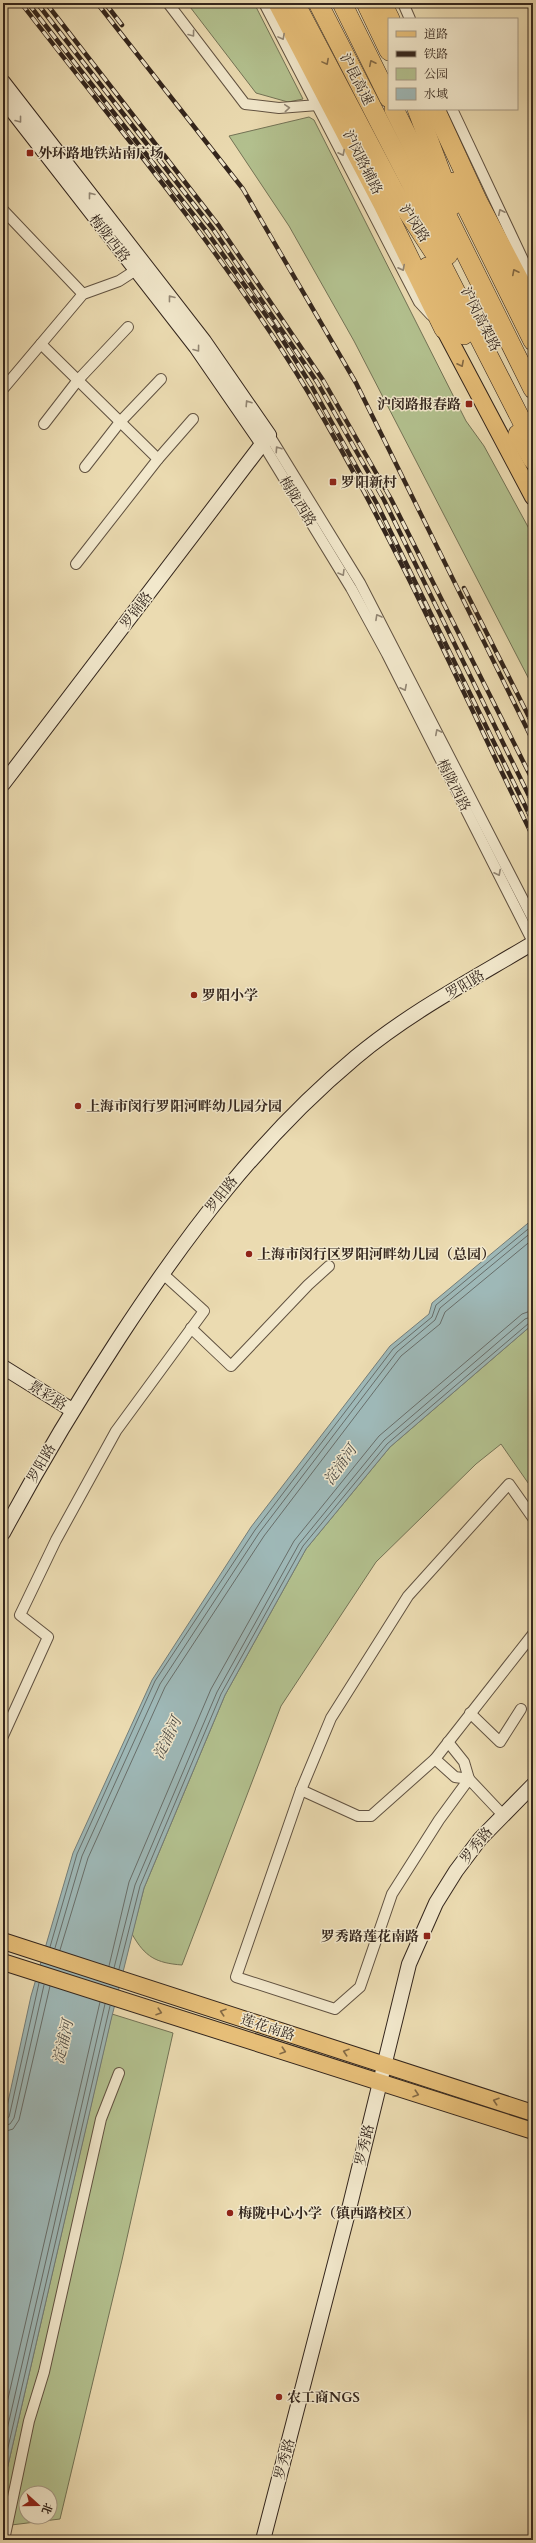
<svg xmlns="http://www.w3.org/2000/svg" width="536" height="2543" font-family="Cardo,'Noto Serif SC',serif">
<rect width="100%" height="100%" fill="#ebdbb1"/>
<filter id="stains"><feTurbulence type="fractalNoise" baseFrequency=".005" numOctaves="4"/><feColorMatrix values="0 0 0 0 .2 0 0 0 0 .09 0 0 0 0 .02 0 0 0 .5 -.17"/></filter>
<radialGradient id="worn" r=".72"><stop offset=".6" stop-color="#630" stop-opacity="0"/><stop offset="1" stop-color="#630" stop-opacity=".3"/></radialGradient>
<g fill="#b3c18f" stroke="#737356" fill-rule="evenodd">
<polygon points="187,3 254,3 303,99 288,102 256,93"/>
<polygon points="309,117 314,120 466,421 484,446 533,536 533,687 354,341 289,226 229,136"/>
<path d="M533,1324V1490L501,1444L476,1464L376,1562L281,1706L182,1965C156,1963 145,1957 132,1934L144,1888L225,1695L306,1549L390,1447Z"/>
<path d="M112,2014L173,2033L122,2260L60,2519L3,2526V2487ZM26,2493H50V2517H26Z"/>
</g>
<polygon fill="#9eb8b7" stroke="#737d79" points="533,1219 533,1324 390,1447 306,1549 225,1695 144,1888 111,2020 3,2487 3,2125 31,1996 73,1853 152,1680 251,1527 390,1346 429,1314 432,1303"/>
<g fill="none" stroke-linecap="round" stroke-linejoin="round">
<g stroke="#686e6a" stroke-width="1">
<polyline points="50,1947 77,1854 155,1681 255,1530 393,1349 432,1317 436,1305 533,1225"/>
<polyline points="55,1948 82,1856 160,1684 259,1533 397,1352 435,1320 440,1308 533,1231"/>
<polyline points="60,1950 88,1858 165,1687 264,1536 401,1356 440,1324 445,1312 533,1239"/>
<polyline points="109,1966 129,1882 211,1689 294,1541 379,1436 522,1314 533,1310"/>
<polyline points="114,1968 135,1885 217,1692 299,1544 384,1440 525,1319 533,1316"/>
<polyline points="119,1969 140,1886 221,1694 303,1546 387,1444 529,1323 533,1322"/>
<polyline points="3,2121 9,2117 39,1983"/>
<polyline points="3,2126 10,2124 14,2118 44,1985"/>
<polyline points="3,2132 13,2129 19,2120 50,1986"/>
<polyline points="3,2420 100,2002"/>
<polyline points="3,2447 105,2004"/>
<polyline points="3,2469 110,2006"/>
</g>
<defs>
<g id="street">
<polyline points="168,3 245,104 279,108 318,105"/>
<polyline points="264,3 419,302 431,315"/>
<polyline points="403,3 410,19"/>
<polyline points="452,109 533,281"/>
<polyline points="3,210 83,294"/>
<polyline points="41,344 158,459 76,564"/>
<polyline points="3,389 83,294 119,281 136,270"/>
<polyline points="44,424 78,380 128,327"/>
<polyline points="269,435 360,583 533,919"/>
<polyline points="263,444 351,588 387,654 533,942"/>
<polyline points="158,459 193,419"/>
<polyline points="85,467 120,422 161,379"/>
<polyline points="191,1328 231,1366 308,1285 329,1266"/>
<polyline points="470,1713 500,1742 521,1709"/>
<polyline points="3,1736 48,1637 20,1615 56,1540 116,1431 204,1311 162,1273"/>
<polyline points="435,1759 455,1777 469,1779 464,1762 448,1742"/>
<polyline points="301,1790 358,1816 371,1816 435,1759 533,1634"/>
<polyline points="502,1814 469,1779 439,1820 392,1894 360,1987 335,2009 236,1977 301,1790 331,1718 408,1596 509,1484 533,1518"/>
<polyline points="4,2540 29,2421 44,2372 101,2119 119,2073"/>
</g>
<g id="secondary">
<polyline points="3,82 204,341 269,435 3,784"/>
<polyline points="3,99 196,347 263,444"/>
<polyline points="3,1367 72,1410"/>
<path d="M3,1533C39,1466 77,1402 119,1338C187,1234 260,1137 356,1057C410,1012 473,979 533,943"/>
<polyline points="263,2540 349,2209 409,1964 436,1903 456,1871 480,1839 533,1785"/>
</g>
<g id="primary">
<polyline points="444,329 533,497"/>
<polyline points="3,1941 533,2113"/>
<polyline points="3,1962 533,2131"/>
</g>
<g id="highway">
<polyline points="278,3 383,204 444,329"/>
<polyline points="295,3 394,191 441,263 533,443"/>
<polyline points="318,3 448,255"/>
<polyline points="342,3 389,98"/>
<polyline points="366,3 389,51"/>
<polyline points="382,3 390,19"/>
<polyline points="394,109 533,389"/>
<polyline points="417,109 453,205"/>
<polyline points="435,109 478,202 533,307"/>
<polyline points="454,182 533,341"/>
<polyline points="427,267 464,335"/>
<polyline points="518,434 533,460"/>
</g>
</defs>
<use href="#street" stroke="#615241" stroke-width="12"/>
<use href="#secondary" stroke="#33251c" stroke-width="16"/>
<use href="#primary" stroke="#33251c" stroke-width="18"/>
<use href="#highway" stroke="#33251c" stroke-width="20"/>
<use href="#street" stroke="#f2e8cc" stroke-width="10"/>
<use href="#secondary" stroke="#f2e8cc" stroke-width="14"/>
<use href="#primary" stroke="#e6be78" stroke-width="16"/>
<use href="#highway" stroke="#e6be78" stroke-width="19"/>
<defs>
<g id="rail">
<path d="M21,3C119,130 225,254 308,392C392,533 461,689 533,837"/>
<polyline points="28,3 207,232 277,331 311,385 377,504 533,822"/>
<polyline points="37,3 213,229 317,382 384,500 533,804"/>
<polyline points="46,3 219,226 323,380 391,499 533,781"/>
<polyline points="97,3 243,189 356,383 533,741"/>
<polyline points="105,3 122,25"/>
<polyline points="464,588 533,725"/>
</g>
</defs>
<use href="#rail" stroke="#33251c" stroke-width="4.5"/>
<use href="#rail" stroke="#f2e8cc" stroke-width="3" stroke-dasharray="9" stroke-linecap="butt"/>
</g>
<defs><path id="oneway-chevron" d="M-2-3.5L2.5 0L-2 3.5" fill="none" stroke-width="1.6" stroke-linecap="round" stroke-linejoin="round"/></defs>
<g stroke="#928674">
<use href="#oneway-chevron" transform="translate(192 34) rotate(53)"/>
<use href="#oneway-chevron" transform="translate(282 37) rotate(62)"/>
<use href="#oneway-chevron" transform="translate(287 108) rotate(-5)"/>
<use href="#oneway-chevron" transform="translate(19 120) rotate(52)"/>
<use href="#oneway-chevron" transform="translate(342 153) rotate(63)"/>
<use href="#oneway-chevron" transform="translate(91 195) rotate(-128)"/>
<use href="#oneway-chevron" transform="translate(501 212) rotate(-116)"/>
<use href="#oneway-chevron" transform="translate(402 268) rotate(63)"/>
<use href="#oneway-chevron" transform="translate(171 298) rotate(-128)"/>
<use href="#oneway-chevron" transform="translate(197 349) rotate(53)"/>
<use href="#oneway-chevron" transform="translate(248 403) rotate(-123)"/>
<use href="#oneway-chevron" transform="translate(278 449) rotate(-124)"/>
<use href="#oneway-chevron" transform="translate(342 573) rotate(59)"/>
<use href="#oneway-chevron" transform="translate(378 617) rotate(-119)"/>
<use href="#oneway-chevron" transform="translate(404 688) rotate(63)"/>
<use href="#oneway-chevron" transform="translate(438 732) rotate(-117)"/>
<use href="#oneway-chevron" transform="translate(498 873) rotate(63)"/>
</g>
<g stroke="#846a45">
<use href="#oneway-chevron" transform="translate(326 62) rotate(62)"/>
<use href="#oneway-chevron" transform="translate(372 63) rotate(-116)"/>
<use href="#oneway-chevron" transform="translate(515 272) rotate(-117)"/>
<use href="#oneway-chevron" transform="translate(461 364) rotate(63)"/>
<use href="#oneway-chevron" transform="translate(159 2012) rotate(18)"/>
<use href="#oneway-chevron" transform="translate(223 2012) rotate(-162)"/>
<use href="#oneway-chevron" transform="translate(283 2051) rotate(18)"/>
<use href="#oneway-chevron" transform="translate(346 2052) rotate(-162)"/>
<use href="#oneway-chevron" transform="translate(416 2094) rotate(18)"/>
<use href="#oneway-chevron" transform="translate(496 2101) rotate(-162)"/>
</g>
<g fill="#8f2418" stroke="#f2e8cc" stroke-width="1.5">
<rect x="26" y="149" width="8" height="8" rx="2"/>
<rect x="465" y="400" width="8" height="8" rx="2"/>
<rect x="329" y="478" width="8" height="8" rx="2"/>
<circle cx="194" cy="995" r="4"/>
<circle cx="78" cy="1106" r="4"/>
<circle cx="249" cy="1254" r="4"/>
<rect x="423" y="1932" width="8" height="8" rx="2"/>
<circle cx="230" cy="2213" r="4"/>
<circle cx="279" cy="2397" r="4"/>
</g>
<g text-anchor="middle" stroke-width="3" stroke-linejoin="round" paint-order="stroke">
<g font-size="14" fill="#33251c" stroke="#f2e8cc">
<text transform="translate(357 79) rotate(63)" y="5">沪昆高速</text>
<text transform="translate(363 162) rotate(63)" y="5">沪闵路辅路</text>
<text transform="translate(415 223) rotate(57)" y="5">沪闵路</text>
<text transform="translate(110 238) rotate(52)" y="5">梅陇西路</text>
<text transform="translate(481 319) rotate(63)" y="5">沪闵高架路</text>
<text transform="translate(298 501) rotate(58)" y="5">梅陇西路</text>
<text transform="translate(136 610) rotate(-53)" y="5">罗锦路</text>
<text transform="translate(454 785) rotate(63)" y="5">梅陇西路</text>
<text transform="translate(465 984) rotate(-31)" y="5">罗阳路</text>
<text transform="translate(221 1194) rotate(-51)" y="5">罗阳路</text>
<text transform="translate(48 1395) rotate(32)" y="5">景彩路</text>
<text transform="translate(41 1463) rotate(-60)" y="5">罗阳路</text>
<text transform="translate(476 1845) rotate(-51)" y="5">罗秀路</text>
<text transform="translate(268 2027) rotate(18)" y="5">莲花南路</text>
<text transform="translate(364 2145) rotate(-77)" y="5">罗秀路</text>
<text transform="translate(284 2459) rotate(-75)" y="5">罗秀路</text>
</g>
<g font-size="14" font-weight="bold" fill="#33251c" stroke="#f2e8cc" text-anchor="start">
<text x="38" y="158">外环路地铁站南广场</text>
<text x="461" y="409" text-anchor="end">沪闵路报春路</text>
<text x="341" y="487">罗阳新村</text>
<text x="202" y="1000">罗阳小学</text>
<text x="86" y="1111">上海市闵行罗阳河畔幼儿园分园</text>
<text x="257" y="1259">上海市闵行区罗阳河畔幼儿园（总园）</text>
<text x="419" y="1941" text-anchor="end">罗秀路莲花南路</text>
<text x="238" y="2218">梅陇中心小学（镇西路校区）</text>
<text x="287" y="2402">农工商NGS</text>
</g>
<g font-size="15" font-style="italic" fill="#53514a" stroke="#f2e8cc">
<text transform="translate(340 1465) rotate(-55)" y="5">淀浦河</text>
<text transform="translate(167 1738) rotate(-64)" y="5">淀浦河</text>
<text transform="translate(63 2042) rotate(-77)" y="5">淀浦河</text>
</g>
</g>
<rect width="536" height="2543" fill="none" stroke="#ebdbb1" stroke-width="16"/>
<rect x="4" y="4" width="528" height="2535" fill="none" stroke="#33251c" stroke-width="2"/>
<rect x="8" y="8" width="520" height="2527" fill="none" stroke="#33251c"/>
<rect x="388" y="18" width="130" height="92" fill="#f2e8cc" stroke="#a69a86"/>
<rect x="396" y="31" width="20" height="6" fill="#e6be78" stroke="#a69a86"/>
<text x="424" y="38" font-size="12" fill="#33251c">道路</text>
<rect x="396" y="51" width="20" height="6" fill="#33251c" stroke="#a69a86"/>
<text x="424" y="58" font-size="12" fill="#33251c">铁路</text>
<rect x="396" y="68" width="20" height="12" fill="#b3c18f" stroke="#a69a86"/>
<text x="424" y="78" font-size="12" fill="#33251c">公园</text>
<rect x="396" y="88" width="20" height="12" fill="#9eb8b7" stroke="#a69a86"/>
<text x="424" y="98" font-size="12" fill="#33251c">水域</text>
<g transform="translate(38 2505) rotate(111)"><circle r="19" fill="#f2e8cc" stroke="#a69a86"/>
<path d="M0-3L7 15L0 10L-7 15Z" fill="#8f2418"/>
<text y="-6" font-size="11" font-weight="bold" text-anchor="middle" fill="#33251c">北</text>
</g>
<rect width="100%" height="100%" filter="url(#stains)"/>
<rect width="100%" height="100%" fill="url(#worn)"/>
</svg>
